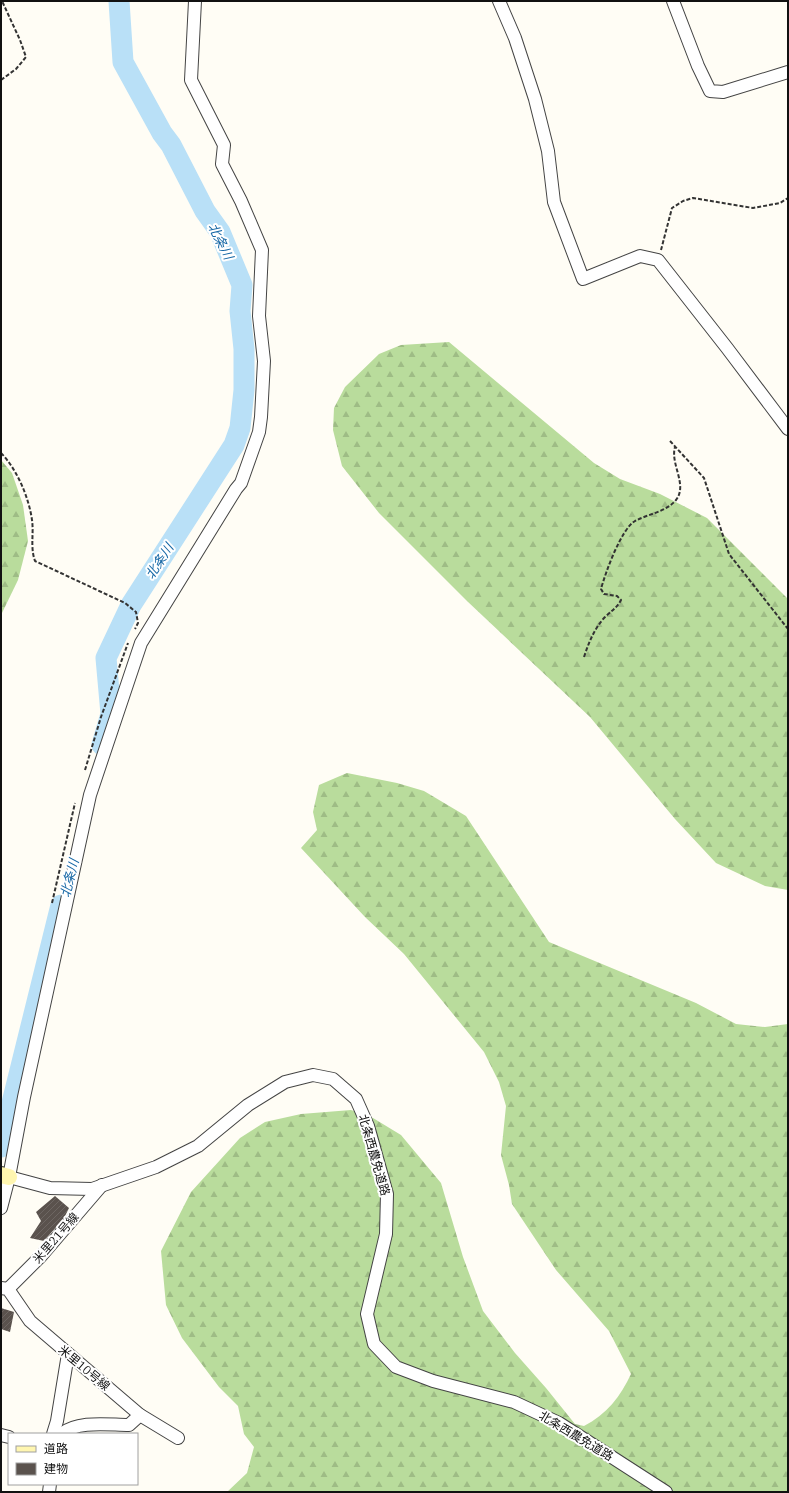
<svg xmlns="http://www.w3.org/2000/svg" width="789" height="1493" font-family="'IBM Plex Serif','Noto Sans JP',serif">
<defs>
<pattern id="forest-firs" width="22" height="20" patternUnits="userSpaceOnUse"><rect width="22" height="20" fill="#b9dc9c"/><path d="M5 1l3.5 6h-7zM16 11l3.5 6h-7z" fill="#9ebc85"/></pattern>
<pattern id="building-hatch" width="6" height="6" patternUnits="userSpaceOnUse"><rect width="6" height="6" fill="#5a524d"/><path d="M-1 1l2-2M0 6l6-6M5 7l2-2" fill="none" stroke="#6d6662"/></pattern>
</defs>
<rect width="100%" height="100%" fill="#fffdf5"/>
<g fill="url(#forest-firs)">
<polygon points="449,342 594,463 620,479 660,494 707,518 788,599 788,890 765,886 716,863 675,819 590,717 467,601 379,513 342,466 333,430 334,408 345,387 379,354 401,345"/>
<polygon points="1,460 12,473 23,505 28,541 18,580 1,615"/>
<path d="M347,773L397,783L424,791L466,816L549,942L696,1003L736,1024L765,1027L788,1024V1492H227L247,1473L254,1447L244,1434L238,1406L219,1387L182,1338L166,1305L161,1251L191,1192L240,1138L265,1122L301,1114L351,1110L373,1118L401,1135L441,1183L463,1257L483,1311L515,1353L546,1388L575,1424L584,1426C606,1415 621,1396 631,1374L609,1331L556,1270L512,1204L509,1185L501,1155L506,1106L499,1082L484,1052L404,954L365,917L301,848L317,830L313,812L319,785Z"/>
</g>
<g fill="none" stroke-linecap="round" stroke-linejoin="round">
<g stroke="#b9e0f7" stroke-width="21">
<polyline points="102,745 111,714 106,658 131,605 234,445 240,428 244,390 244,349 240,311 242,285 220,232 205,211 171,145 162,133 123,62 119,1"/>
<polyline points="1,1147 61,905"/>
</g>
</g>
<g fill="url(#building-hatch)">
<polygon points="55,1196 69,1208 64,1218 44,1241 30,1238 41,1221 36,1212"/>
<polygon points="1,1308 14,1312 10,1332 1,1329"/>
</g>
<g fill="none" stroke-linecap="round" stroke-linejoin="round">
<defs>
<g id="street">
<polyline points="499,1 515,38 535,99 548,151 554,202 583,279 640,256 658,260 727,348 788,429"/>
<polyline points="673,1 698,66 710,91 723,92 788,72"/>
<polyline points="9,1177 50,1188 92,1189 156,1167 198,1146 248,1105 285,1082 313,1075 333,1079 356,1099 368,1126 387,1194 386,1234 367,1314 374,1344 396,1367 433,1381 514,1402 559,1423 666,1492"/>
<polyline points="1,1208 9,1177 24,1097 90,795 141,643 236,489 241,483 259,432 261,417 264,361 259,316 262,250 241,201 222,164 224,145 191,80 195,1"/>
<polyline points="1,1288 8,1289 30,1321 140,1415 178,1438"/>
<polyline points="8,1289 41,1256 102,1185"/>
<polyline points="53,1434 57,1421 68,1354"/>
<path d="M61,1434C79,1420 108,1425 129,1425L140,1415"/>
<polyline points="1,1435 9,1437"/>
<polyline points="49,1492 50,1484"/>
</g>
<polyline id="secondary" points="1,1175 9,1177"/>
</defs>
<use href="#street" stroke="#444" stroke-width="14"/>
<use href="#secondary" stroke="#333" stroke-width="18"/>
<g stroke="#333" stroke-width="2" stroke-dasharray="4 2" stroke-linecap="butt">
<polyline points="1,80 16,69 26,57 20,40 2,1"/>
<polyline points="661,250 672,208 683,201 693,198 753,208 780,203 788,198"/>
<polyline points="670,441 704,478 729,554 788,629"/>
<path d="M1,453C17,469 29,498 32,520C34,534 30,547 35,561L125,603L136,612L138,623L135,629"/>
<path d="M584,657C589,642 594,629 605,617C611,611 617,608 621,600L617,596L604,594L601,589C605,574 621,529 635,521C648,514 666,512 676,500C688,485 670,464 675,447"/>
<polyline points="85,770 101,717 128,643"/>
<polyline points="52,903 75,803"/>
</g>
<use href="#street" stroke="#fff" stroke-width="12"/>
<use href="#secondary" stroke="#fff6b0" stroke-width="16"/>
</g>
<g text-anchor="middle" stroke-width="4" stroke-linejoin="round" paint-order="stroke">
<g font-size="12" fill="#111" stroke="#fff">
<text transform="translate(374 1155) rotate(74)" y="4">北条西農免道路</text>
<text transform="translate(56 1238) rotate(-49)" y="4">米里21号線</text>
<text transform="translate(84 1368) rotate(40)" y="4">米里10号線</text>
<text transform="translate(576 1436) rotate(31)" y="4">北条西農免道路</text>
</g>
<g font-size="13" font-style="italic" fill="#1768a6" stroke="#fff">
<text transform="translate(221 241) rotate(63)" y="5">北条川</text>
<text transform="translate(159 561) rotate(-57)" y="5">北条川</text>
<text transform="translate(69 878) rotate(-76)" y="5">北条川</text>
</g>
</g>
<rect width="789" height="1493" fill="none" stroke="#111111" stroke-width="4"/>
<rect x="8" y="1433" width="130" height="52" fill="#ffffff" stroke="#a0a0a0"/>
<rect x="16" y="1446" width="20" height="6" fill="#fff6b0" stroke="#a0a0a0"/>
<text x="44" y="1453" font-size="12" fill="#111111">道路</text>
<rect x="16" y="1463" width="20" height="12" fill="#5a524d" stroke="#a0a0a0"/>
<text x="44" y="1473" font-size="12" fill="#111111">建物</text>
</svg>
